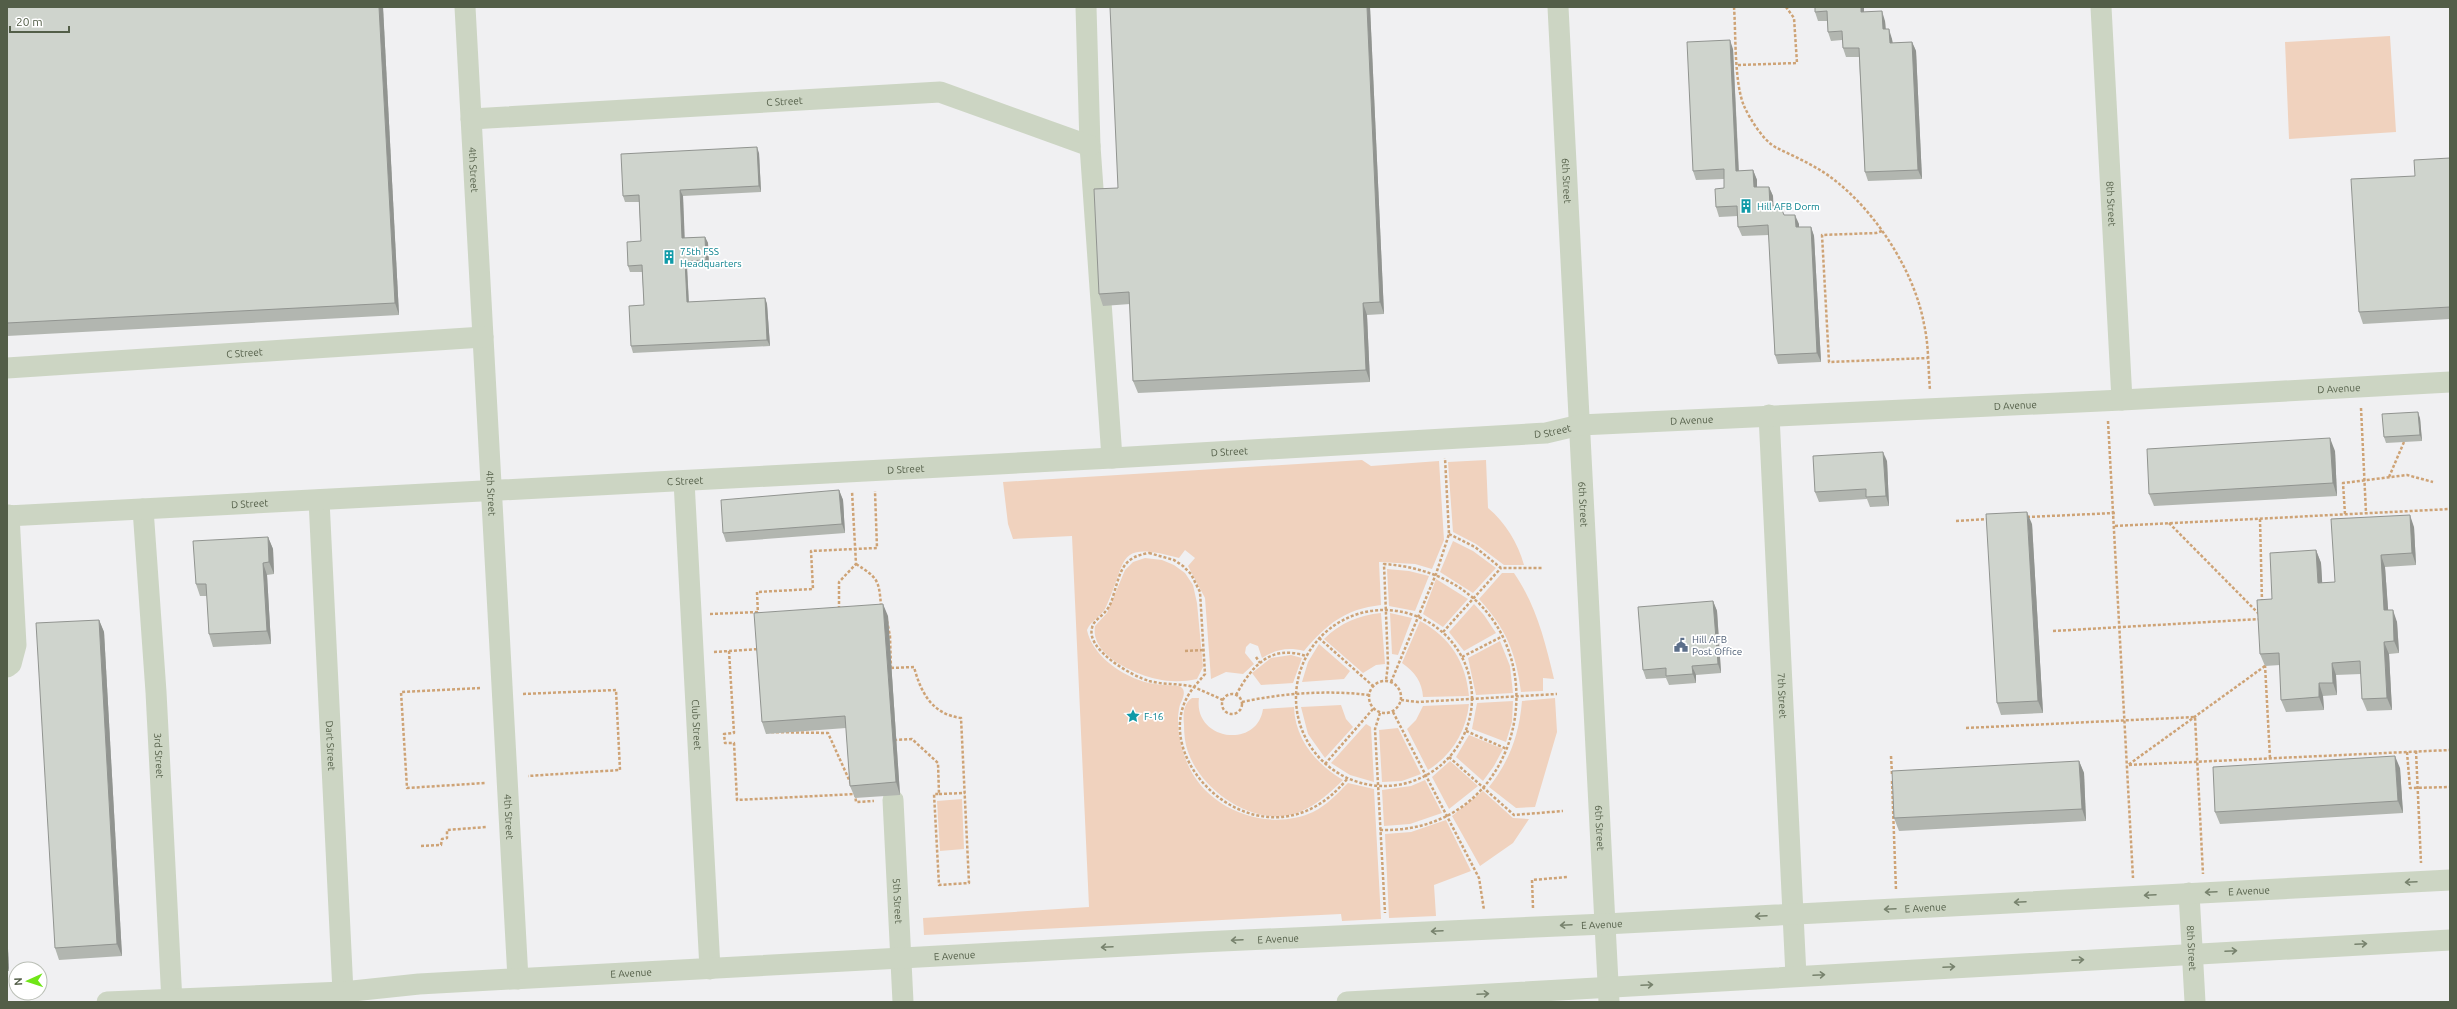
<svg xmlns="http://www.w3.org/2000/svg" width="2457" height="1009" font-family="Ubuntu,sans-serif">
<rect width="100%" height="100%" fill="#f0f0f2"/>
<g fill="#f0d2be">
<polygon points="2390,36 2396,132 2289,139 2285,42"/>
<path d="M1362,460L1371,466L1439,461L1444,540L1432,569L1415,564L1379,562L1381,605C1345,609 1327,624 1304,651C1288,647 1277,649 1262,658L1258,646L1250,643L1246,647L1245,653L1254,664L1243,674L1226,672L1211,679L1205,598L1188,566L1195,558L1185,550L1179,558C1114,540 1128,560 1106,607C1102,616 1091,620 1087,630C1092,654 1117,672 1139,680C1152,685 1166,685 1180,686L1183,689C1186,696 1180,702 1179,709C1176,725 1180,745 1186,760C1204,809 1267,833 1313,812C1327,805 1337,794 1348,783L1374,789L1381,919L1342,921L1341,914L924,935L923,918L1089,907L1072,536L1013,539L1008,524L1003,482Z"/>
<path d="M1486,460L1488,508C1505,522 1518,543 1524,565H1504L1476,544L1453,532L1448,462Z"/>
<polygon points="1453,541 1473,551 1496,568 1473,593 1440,572"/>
<path d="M1145,558L1162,560L1174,565L1185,573L1193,585L1197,603L1203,667L1197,679C1184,682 1169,682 1157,679C1134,674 1090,655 1095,626L1107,613L1125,570L1133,562Z"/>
<polygon points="1387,569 1409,571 1429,576 1415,611 1389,606"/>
<path d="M1502,573H1514C1536,605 1545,641 1554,679L1543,678V691L1521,692C1516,652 1506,629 1479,599Z"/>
<polygon points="1436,579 1468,599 1443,627 1423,614"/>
<polygon points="1474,604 1484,615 1496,633 1464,651 1449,632"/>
<path d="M1381,613L1385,664L1376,665L1363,673L1324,639C1340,623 1359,615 1381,613Z"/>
<polygon points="1390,613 1412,618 1398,655 1392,654"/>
<path d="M1420,621C1450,637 1466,662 1469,696L1423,697C1422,682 1415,672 1402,663Z"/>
<polygon points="1500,641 1510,666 1513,693 1476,695 1468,658"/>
<polygon points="1319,644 1350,671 1344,679 1302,682 1308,662"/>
<polygon points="1291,655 1302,658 1293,683 1261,685 1252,673 1271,658"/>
<path d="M1192,698H1199C1193,740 1257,750 1263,709L1294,707C1295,739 1316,764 1343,780C1328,795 1311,810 1290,815C1249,824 1201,789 1188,752C1185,744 1184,734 1184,725C1183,715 1183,704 1192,698Z"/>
<path d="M1555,698L1557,732L1535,807L1516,808L1489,787C1510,760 1519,735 1522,701Z"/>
<polygon points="1513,701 1512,722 1506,742 1472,729 1477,703"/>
<path d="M1469,704C1466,732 1452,755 1428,770L1407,729L1416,720L1423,706Z"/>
<polygon points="1341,705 1346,719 1353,727 1325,758 1308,734 1301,707"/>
<polygon points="1366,724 1371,727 1374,782 1350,775 1331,763"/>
<polygon points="1398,728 1421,774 1402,781 1382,782 1379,730"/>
<polygon points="1469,735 1503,749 1494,766 1483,781 1456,757"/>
<polygon points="1450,761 1478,786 1449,809 1432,777"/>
<polygon points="1425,780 1442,813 1410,824 1384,826 1382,790 1411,786"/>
<polygon points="1483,791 1513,818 1529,819 1513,843 1480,866 1452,816"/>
<polygon points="962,799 964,849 940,851 937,801"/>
<polygon points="1446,820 1471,871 1434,885 1436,916 1389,918 1385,834 1411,832"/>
</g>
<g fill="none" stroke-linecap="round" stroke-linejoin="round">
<g stroke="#cea376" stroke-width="2.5" stroke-dasharray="3 2" stroke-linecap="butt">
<path d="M1734,7C1736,34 1734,82 1744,106C1750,119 1764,142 1777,148C1791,155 1807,162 1820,170C1869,200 1914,268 1924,324C1929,346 1928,368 1930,390"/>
<polyline points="1738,65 1797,63 1794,18 1786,7"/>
<polyline points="1882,231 1876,233 1822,235 1829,362 1928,358"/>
<polyline points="2361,408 2366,513"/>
<polyline points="2108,421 2133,878"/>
<polyline points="2389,477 2404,442"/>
<polyline points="2345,514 2343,483 2407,475 2433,482"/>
<polyline points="2027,517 2115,513"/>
<polyline points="2260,519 2262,602"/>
<polyline points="1956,521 1988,519"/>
<polyline points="2169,523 2260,615"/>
<polyline points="2115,526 2450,509"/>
<polyline points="1449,534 1475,547 1501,568 1542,568"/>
<path d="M1149,553L1174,560L1183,566L1191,574L1200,592L1205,674L1194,687C1179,683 1164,685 1149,681C1132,676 1086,650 1092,628C1093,621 1101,617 1105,612C1110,607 1112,600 1114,593C1121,570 1123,557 1149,553Z"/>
<path d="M856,564C878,578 879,580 881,606"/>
<polyline points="839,609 839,582 856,564 852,491"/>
<circle cx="1384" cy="698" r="88"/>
<polyline points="710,614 758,612"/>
<polyline points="758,615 757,592 813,589 811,551 877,548 875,491"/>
<polyline points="886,616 890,636 891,669"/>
<polyline points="2053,631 2260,619"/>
<polyline points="1443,632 1501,568"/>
<polyline points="1319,638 1373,686"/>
<polyline points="729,651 734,733 724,734 725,743 734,743 737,800 855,794 856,802 874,801"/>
<polyline points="1185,651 1204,650"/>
<polyline points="714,652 759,649"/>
<polyline points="1256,657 1260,663"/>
<polyline points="1462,657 1503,636"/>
<polyline points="2265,665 2270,758"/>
<polyline points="2265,666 2128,765 2450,750"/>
<path d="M891,668L914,667C921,693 932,714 961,718L969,883L939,885L934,794H939L938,763L912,739L895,740"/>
<circle cx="1385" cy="697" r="16"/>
<polyline points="1391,682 1436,574 1449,534 1445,458"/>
<polyline points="480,688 401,692 407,788 485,783"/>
<circle cx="1232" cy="704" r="10"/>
<polyline points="523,694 616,690 620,770 528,776"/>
<path d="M1236,695C1252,666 1270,644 1306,656"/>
<path d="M1223,700L1194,687C1137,757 1265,880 1347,779"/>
<polyline points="1401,700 1418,702 1557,694"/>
<path d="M1242,702C1283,693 1328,690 1369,695"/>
<polyline points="1393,712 1479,878 1484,910"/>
<polyline points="1380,713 1375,729 1385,913"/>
<polyline points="1966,728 2195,717 2203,874"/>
<polyline points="1466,731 1507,749"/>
<polyline points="766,732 828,733 851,784"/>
<polyline points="2416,751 2421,863"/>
<polyline points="2407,752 2410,788 2450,787"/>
<polyline points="1891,756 1892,774"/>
<polyline points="1449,757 1514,815 1563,811"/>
<polyline points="1325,764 1373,709"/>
<polyline points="1892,781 1896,890"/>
<polyline points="939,794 965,793"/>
<path d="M1380,830C1550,835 1572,577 1384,564L1388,664L1386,681"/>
<polyline points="421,846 441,845 442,839 447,838 447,830 487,827"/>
<polyline points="1533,908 1532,880 1568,877"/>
</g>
<g stroke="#ccd5c3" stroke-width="21">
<path id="s1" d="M465,7L518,979"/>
<polyline points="1086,7 1090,146 1112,458"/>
<path id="s2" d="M1558,7L1609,1002"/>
<path id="s3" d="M2101,7L2122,400"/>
<path id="s4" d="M471,119L940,92L1090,146"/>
<path id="s5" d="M7,368L483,337"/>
<path id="s6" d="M1769,415L1796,976"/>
<path id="s7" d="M684,481L710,969"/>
<path id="s8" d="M319,500L343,992"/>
<path id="s9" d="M143,509L156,692L172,1002"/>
<path id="s10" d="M7,516L1112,458L1546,433L1580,425L2122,400L2450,382"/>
<polyline points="7,667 11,664 16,645 9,515"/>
<path id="s11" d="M893,800L903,1002"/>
<path id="s12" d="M2189,893L2195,1002"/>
<path id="s13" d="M107,1002L343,992L419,984L1200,942L1605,924L2450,880"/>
<polyline points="1347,1002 2450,940"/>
</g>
</g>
<g fill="#b2b6b0">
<polygon points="7,7 383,7 399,315 7,336"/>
<polygon points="1370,7 1384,314 1367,315 1370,382 1138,393 1133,381 1130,304 1103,306 1099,294 1118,188"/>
<polygon points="1815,7 1864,7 1864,12 1885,21 1886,29 1892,39 1893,43 1912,42 1916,51 1922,179 1868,181 1865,172 1859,57 1846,57 1843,48 1842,40 1831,41 1828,32 1827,21 1818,21 1815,12"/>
<polygon points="1733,49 1739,171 1753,170 1757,180 1757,187 1769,187 1773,196 1773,206 1784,215 1799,224 1799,227 1811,227 1814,236 1821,362 1778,364 1775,355 1769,235 1742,236 1738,227 1738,216 1719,217 1716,207 1724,188 1724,179 1696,180 1693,171"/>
<polygon points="759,153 761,192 683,196 684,238 705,237 708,243 709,266 687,267 689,302 765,298 767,304 770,346 633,353 631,346 644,305 642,272 630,272 628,266 641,241 639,202 625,202 623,196"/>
<polygon points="2450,158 2450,319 2363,324 2359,312 2415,176"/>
<polygon points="2420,418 2422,441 2386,443 2384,437"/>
<polygon points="2335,451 2337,496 2154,506 2149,494"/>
<polygon points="1887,461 1889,506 1870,507 1867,499 1819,502 1815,492"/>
<polygon points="839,490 843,500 845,533 726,542 723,533"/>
<polygon points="2032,524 2043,713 2001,715 1997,703"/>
<polygon points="2414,527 2416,565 2385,567 2388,610 2397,622 2399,653 2389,654 2392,710 2367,711 2362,699 2361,674 2336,675 2337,695 2323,696 2324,710 2286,712 2281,700 2280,665 2265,666 2260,654 2272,599 2316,550 2321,563 2322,583 2335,582"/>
<polygon points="268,537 273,549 274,574 267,575 271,644 213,647 209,634 207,596 200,596 196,584"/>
<polygon points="1713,601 1717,611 1721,673 1696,675 1696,683 1669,685 1666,678 1646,679 1643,670"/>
<polygon points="888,616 900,795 855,798 850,786 846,728 766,734 762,722"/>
<polygon points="99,620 104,632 122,956 59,960 55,948"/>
<polygon points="2079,761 2084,773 2086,821 1899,831 1894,818"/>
<polygon points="2400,768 2403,813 2220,824 2215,812"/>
<polygon points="7,927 9,971 7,971"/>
</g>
<g fill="#919490">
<polygon points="379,7 383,7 399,315 395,303"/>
<polygon points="1367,7 1370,7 1384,314 1380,302"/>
<polygon points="1861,7 1864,7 1864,21 1861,12"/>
<polygon points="1882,11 1885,21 1886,39 1883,29"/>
<polygon points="1889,29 1892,39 1893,52 1890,43"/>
<polygon points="1730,40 1733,49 1739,180 1736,171"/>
<polygon points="1912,42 1916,51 1922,179 1918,170"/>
<polygon points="757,147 759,153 761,192 759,186"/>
<polygon points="1753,170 1757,180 1757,197 1754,187"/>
<polygon points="1769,187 1773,196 1774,215 1770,206"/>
<polygon points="680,190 683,196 685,244 682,238"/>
<polygon points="1795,215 1799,224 1799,237 1796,227"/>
<polygon points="1811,227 1814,236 1821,362 1817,353"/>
<polygon points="705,237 708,243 709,266 706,260"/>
<polygon points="685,261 687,267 689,308 687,302"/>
<polygon points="765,298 767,304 770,346 767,340"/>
<polygon points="1363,303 1367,315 1370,382 1366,370"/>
<polygon points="2418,412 2420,418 2422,441 2420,435"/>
<polygon points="2330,438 2335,451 2337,496 2333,483"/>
<polygon points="1883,452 1887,461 1889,506 1886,496"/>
<polygon points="839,490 843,500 845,533 842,524"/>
<polygon points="2027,512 2032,524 2043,713 2038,701"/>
<polygon points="2410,515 2414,527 2416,565 2412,553"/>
<polygon points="268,537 273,549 274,574 269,562"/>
<polygon points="2316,550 2321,563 2323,595 2318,583"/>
<polygon points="2381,555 2385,567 2389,622 2384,610"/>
<polygon points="263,563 267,575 271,644 267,631"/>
<polygon points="1713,601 1717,611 1721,673 1718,664"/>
<polygon points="883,604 888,616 900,795 896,782"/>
<polygon points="2393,610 2397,622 2399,653 2394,641"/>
<polygon points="99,620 104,632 122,956 117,944"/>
<polygon points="2384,642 2389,654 2392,710 2387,698"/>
<polygon points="2332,663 2336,675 2337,695 2333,683"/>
<polygon points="1692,666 1696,675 1696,683 1693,674"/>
<polygon points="2319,683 2323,696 2324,710 2319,697"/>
<polygon points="2395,756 2400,768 2403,813 2398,801"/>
<polygon points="2079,761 2084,773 2086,821 2082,809"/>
<polygon points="7,927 9,971 7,965"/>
</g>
<g fill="#cfd4cd" stroke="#919490">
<polygon points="7,7 379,7 395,303 7,323"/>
<polygon points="1110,7 1367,7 1380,302 1363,303 1366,370 1133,381 1129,292 1099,294 1094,189 1118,188"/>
<polygon points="1815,7 1861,7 1861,12 1882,11 1883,29 1889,29 1890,43 1912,42 1918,170 1865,172 1859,48 1843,48 1842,31 1828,32 1827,11 1815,12"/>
<polygon points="1730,40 1736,171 1753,170 1754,187 1769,187 1770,206 1780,205 1784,215 1795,215 1796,227 1811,227 1817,353 1775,355 1768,225 1738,227 1737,206 1716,207 1715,189 1724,188 1724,169 1693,171 1687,42"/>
<polygon points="757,147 759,186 680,190 682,238 705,237 706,260 685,261 687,302 765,298 767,340 631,346 629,306 644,305 642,265 628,266 627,242 641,241 639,195 623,196 621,154"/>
<polygon points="2450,158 2450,307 2359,312 2351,179 2415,176 2414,160"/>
<polygon points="2418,412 2420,435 2384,437 2382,414"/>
<polygon points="2330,438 2333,483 2149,494 2147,449"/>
<polygon points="1883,452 1886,496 1866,497 1866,489 1815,492 1813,456"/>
<polygon points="839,490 842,524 723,533 721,500"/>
<polygon points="2027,512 2038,701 1997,703 1986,514"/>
<polygon points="2410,515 2412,553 2381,555 2384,610 2393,610 2394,641 2384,642 2387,698 2362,699 2360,661 2332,663 2333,683 2319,683 2319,697 2281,700 2279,653 2260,654 2257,600 2272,599 2270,553 2316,550 2318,583 2335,582 2331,519"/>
<polygon points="268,537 269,562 263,563 267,631 209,634 206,584 196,584 193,541"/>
<polygon points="1713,601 1718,664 1692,666 1693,674 1666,676 1666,668 1643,670 1638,607"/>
<polygon points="883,604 896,782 850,786 845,716 762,722 754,613"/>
<polygon points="99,620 117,944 55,948 36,623"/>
<polygon points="2395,756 2398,801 2215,812 2213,767"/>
<polygon points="2079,761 2082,809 1894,818 1892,771"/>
</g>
<defs><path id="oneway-shaft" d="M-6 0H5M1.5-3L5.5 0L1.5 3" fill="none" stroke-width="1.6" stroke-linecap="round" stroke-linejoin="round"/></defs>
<g stroke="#77826d">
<use href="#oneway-shaft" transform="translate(2411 882) rotate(177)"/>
<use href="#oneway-shaft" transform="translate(2211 892) rotate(177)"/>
<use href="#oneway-shaft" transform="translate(2150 895) rotate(177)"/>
<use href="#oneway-shaft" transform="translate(2020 902) rotate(177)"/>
<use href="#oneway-shaft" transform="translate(1890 909) rotate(177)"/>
<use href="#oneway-shaft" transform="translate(1761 916) rotate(177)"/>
<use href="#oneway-shaft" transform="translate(1566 925) rotate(177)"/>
<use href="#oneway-shaft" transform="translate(1437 931) rotate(177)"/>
<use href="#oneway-shaft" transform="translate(1237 940) rotate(177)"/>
<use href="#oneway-shaft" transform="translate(2361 944) rotate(-3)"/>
<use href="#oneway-shaft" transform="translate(1107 947) rotate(177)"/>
<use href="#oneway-shaft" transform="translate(2231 951) rotate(-3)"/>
<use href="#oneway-shaft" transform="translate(2078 960) rotate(-3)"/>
<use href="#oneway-shaft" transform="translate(1949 967) rotate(-3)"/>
<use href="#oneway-shaft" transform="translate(1819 975) rotate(-3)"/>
<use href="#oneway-shaft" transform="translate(1647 985) rotate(-3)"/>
<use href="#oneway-shaft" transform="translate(1483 994) rotate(-3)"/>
</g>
<defs>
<symbol id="building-bare" viewBox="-9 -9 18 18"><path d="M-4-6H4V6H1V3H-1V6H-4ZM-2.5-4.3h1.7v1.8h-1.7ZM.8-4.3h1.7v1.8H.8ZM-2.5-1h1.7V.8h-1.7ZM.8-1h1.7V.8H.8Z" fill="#0f9aa8" stroke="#fff" stroke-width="2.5" paint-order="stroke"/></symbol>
<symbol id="civic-bare" viewBox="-9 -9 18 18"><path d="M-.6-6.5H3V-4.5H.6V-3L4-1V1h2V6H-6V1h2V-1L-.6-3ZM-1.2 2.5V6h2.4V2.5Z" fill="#5c6f8a" stroke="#fff" stroke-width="2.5" paint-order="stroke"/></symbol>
<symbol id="sight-bare" viewBox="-9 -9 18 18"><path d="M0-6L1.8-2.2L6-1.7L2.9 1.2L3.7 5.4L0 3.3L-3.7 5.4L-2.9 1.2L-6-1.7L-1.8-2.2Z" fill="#0f9aa8" stroke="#fff" stroke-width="2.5" paint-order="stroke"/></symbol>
</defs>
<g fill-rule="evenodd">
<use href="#building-bare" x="1736" y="196" width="20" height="20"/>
<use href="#building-bare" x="659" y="247" width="20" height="20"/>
<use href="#civic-bare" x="1671" y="635" width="20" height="20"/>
<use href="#sight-bare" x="1123" y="706" width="20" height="20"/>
</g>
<g text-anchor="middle" stroke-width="3.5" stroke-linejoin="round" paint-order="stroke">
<g font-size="10" fill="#535e48" stroke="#fff">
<text dy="4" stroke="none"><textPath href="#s4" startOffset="314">C Street</textPath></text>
<text dy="4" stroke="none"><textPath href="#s1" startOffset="163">4th Street</textPath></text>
<text dy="4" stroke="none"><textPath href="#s2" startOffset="174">6th Street</textPath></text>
<text dy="4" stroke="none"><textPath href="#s3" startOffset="197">8th Street</textPath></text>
<text dy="4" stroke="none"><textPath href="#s5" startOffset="238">C Street</textPath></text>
<text dy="4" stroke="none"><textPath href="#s10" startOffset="2336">D Avenue</textPath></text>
<text dy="4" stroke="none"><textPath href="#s10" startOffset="2012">D Avenue</textPath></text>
<text dy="4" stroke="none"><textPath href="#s10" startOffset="1688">D Avenue</textPath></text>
<text dy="4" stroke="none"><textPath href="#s10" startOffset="1548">D Street</textPath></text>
<text dy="4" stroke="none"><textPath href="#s10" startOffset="1224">D Street</textPath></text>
<text dy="4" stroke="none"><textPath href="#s10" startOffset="900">D Street</textPath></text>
<text dy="4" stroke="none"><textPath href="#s10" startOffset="679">C Street</textPath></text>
<text dy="4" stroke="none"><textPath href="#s1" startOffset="487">4th Street</textPath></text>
<text dy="4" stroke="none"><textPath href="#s10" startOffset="243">D Street</textPath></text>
<text dy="4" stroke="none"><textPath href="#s2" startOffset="498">6th Street</textPath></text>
<text dy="4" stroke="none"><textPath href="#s6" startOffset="281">7th Street</textPath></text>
<text dy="4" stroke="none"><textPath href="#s7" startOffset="244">Club Street</textPath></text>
<text dy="4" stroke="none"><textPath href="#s8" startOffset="246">Dart Street</textPath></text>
<text dy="4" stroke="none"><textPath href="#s9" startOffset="247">3rd Street</textPath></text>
<text dy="4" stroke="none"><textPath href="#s1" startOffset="811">4th Street</textPath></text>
<text dy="4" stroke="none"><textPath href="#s2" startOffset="822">6th Street</textPath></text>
<text dy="4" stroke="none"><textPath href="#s13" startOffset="2145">E Avenue</textPath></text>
<text dy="4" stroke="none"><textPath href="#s11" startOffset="101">5th Street</textPath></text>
<text dy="4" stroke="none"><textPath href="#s13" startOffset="1821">E Avenue</textPath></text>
<text dy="4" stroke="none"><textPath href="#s13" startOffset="1497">E Avenue</textPath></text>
<text dy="4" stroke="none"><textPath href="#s13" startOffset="1173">E Avenue</textPath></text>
<text dy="4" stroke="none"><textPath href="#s12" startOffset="55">8th Street</textPath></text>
<text dy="4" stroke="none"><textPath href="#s13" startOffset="849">E Avenue</textPath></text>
<text dy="4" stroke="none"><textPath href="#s13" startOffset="525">E Avenue</textPath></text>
</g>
<g font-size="10" fill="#0d838f" stroke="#fff" text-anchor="start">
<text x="1757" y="210">Hill AFB Dorm</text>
<text x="680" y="255">75th FSS<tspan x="680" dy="12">Headquarters</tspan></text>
<text x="1144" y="720">F-16</text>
</g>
<g font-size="10" fill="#4e5e75" stroke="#fff" text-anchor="start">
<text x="1692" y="643">Hill AFB<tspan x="1692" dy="12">Post Office</tspan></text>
</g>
</g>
<rect width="2457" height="1009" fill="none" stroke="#535e48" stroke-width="16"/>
<g transform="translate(28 981) rotate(267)"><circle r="19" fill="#ffffff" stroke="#babfb6"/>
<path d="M0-3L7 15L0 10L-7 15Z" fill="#70e517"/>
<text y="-6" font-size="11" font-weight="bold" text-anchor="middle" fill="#535e48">N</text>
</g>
<path d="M10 26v6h59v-6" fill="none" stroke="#535e48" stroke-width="2"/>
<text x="16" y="26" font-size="12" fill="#535e48" stroke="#ffffff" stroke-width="3" paint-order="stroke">20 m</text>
</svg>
